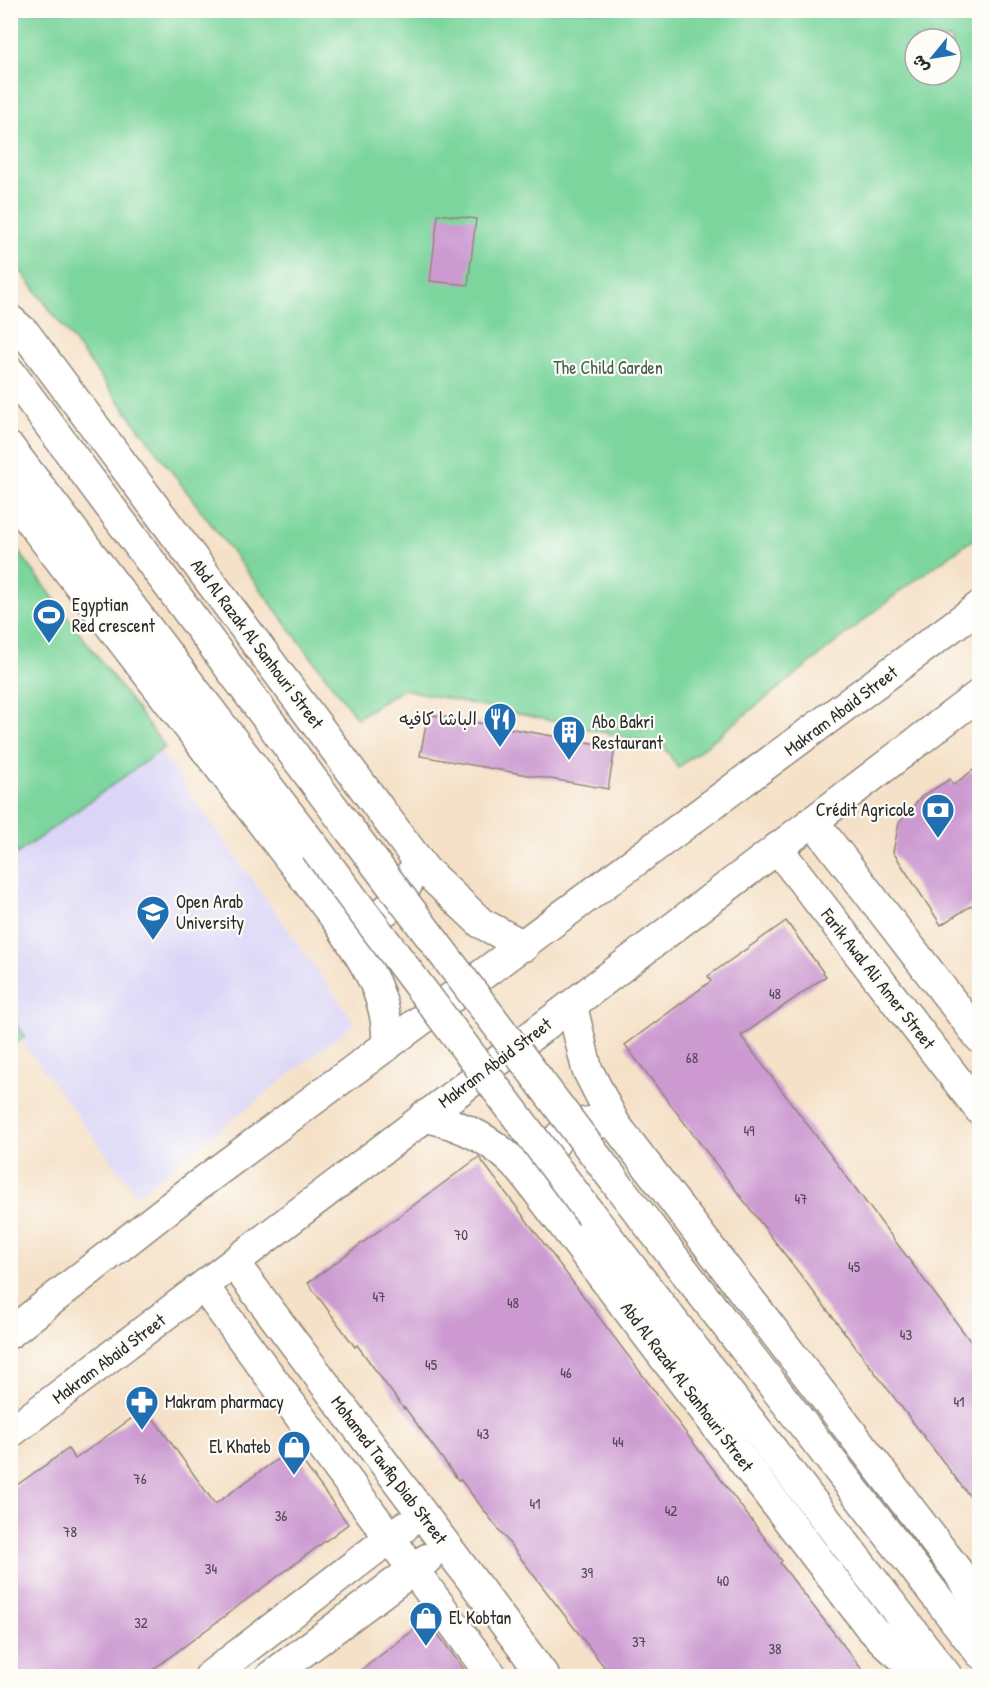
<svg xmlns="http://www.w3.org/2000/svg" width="990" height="1687" font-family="'Patrick Hand','Playpen Sans Arabic',sans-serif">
<rect width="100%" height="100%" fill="#fdfcf7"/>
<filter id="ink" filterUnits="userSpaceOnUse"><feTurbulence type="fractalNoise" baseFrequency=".0167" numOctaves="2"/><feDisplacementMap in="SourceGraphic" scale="12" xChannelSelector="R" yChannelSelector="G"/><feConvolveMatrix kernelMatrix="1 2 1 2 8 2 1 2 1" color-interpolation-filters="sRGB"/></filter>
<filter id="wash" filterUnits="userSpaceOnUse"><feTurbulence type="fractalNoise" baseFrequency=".008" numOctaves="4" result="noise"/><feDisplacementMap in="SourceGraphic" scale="24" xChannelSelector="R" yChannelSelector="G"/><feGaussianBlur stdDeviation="1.35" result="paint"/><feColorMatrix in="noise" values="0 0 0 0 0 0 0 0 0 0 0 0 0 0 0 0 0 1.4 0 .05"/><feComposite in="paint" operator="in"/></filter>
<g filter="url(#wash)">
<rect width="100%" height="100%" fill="#f5e1c8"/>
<polygon fill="#dbd6f7" points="159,750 355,1023 137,1195 11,1027 11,858"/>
<g fill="#7cd59c" stroke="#548064" stroke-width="1.5" fill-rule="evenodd">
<path d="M11,11H975L980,16L979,535L903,589L678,768L663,745L403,689L357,718L11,258ZM915,39H951V75H915Z"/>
<polygon points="11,541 165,747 11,858 10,858"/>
<polygon points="11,1016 25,1036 11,1047"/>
</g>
<g id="blocks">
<g fill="#cc9ad1">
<polygon points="438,214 476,219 468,285 430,281"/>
<polygon points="428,714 615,747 608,789 420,756"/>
<polygon points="980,765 980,900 941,925 893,852 899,823 921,797 950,779 953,785"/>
<polygon points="786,921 826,976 741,1036 980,1354 980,1510 625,1045 711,981 708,976"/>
<polygon points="479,1157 782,1561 780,1563 868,1677 612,1677 460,1479 458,1480 405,1408 404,1409 357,1345 355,1347 308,1283"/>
<polygon points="146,1408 215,1504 293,1448 348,1524 143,1677 10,1677 10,1490 68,1449 75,1459"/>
<polygon points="427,1620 470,1677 352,1677"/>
</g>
</g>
</g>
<g filter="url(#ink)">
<use href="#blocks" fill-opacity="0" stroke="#90867a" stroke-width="1.5"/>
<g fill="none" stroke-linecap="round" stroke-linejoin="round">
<defs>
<g id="minor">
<polyline points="10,320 25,333 425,870 481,923 524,946"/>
<polyline points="10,372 344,822"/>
<polyline points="10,448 315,848"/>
<path d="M10,495L337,920C363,959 390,997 387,1046"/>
<polyline points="813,821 980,1038"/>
<polyline points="777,848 980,1110"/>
<path d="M343,921C374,924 403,905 410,875"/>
<polyline points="572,1006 587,1069 615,1124 959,1573 975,1600 980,1616"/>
<path d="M424,1116C464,1126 494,1140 522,1171L869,1626C889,1647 908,1666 936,1676"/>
<path d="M537,1177C553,1138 568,1114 615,1124"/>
<polyline points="620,1188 980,1653"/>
<polyline points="591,1215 947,1676"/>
<polyline points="234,1263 544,1676"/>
<polyline points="204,1287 492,1676"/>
<polyline points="10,1333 193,1189 980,606"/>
<polyline points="10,1433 980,694"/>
<polyline points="210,1676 404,1527"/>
<polyline points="271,1676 427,1559"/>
</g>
</defs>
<use href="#minor" stroke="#90867a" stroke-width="33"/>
<use href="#minor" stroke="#fff" stroke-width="30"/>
<defs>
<g id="minor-bridge">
<polyline points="344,822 620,1188"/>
<polyline points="315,848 591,1215"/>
</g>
</defs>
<use href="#minor-bridge" stroke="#90867a" stroke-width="33" stroke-linecap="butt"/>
<use href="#minor-bridge" stroke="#fff" stroke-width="30"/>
</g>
</g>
<defs>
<symbol id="stadium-pin" viewBox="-11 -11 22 30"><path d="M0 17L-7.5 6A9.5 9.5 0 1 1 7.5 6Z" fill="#1f6fb2" stroke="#fdfcf7"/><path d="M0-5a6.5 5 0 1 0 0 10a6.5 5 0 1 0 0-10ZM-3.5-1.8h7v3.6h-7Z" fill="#fff"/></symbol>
<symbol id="restaurant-pin" viewBox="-11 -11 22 30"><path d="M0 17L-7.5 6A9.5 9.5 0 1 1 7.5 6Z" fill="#1f6fb2" stroke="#fdfcf7"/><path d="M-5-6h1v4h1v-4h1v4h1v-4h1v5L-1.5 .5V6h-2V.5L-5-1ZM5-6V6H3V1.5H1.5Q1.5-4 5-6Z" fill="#fff"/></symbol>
<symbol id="building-pin" viewBox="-11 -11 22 30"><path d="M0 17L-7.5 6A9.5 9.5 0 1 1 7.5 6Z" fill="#1f6fb2" stroke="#fdfcf7"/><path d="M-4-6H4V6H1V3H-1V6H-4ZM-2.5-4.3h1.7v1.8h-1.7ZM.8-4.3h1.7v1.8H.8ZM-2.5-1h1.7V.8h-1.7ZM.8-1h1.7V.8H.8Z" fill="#fff"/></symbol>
<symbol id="bank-pin" viewBox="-11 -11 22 30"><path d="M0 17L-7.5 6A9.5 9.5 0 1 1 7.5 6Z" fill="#1f6fb2" stroke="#fdfcf7"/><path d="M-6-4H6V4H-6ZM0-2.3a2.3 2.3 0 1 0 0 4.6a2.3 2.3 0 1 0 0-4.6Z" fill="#fff"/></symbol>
<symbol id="university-pin" viewBox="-11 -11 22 30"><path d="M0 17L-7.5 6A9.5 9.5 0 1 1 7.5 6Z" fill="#1f6fb2" stroke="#fdfcf7"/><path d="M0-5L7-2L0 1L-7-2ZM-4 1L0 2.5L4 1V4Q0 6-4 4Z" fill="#fff"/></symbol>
<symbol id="pharmacy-pin" viewBox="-11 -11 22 30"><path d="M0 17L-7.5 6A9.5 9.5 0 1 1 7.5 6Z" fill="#1f6fb2" stroke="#fdfcf7"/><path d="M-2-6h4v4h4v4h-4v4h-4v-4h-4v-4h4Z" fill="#fff"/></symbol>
<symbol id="shop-pin" viewBox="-11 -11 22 30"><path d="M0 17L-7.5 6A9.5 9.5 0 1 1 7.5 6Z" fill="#1f6fb2" stroke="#fdfcf7"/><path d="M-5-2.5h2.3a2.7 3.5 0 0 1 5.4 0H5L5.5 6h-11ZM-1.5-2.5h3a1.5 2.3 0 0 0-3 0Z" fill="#fff"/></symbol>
</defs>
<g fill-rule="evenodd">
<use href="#stadium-pin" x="30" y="596" width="38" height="52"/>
<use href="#restaurant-pin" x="481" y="700" width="38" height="52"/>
<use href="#building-pin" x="550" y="713" width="38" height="52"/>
<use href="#bank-pin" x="919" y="791" width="38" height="52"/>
<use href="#university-pin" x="134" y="893" width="38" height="52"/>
<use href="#pharmacy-pin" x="123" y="1383" width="38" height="52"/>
<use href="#shop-pin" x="275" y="1428" width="38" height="52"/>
<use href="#shop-pin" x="407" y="1599" width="38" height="52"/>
</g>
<g text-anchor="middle" stroke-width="4.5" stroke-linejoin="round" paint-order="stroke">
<g font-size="15" fill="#534754">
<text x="775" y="999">48</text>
<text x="692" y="1063">68</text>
<text x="749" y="1136">49</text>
<text x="801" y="1204">47</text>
<text x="461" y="1240">70</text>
<text x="854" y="1272">45</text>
<text x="379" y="1302">47</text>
<text x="513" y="1308">48</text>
<text x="906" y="1340">43</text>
<text x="431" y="1370">45</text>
<text x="566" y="1378">46</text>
<text x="959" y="1407">41</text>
<text x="483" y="1439">43</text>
<text x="618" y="1447">44</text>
<text x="140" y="1484">76</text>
<text x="535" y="1509">41</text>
<text x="671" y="1516">42</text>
<text x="281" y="1521">36</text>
<text x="70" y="1537">78</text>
<text x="211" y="1574">34</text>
<text x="587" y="1578">39</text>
<text x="723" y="1586">40</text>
<text x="141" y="1628">32</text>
<text x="639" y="1647">37</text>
<text x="775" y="1654">38</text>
</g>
<g font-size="18" fill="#435e4d" stroke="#fdfcf7">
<text x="608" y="374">The Child Garden</text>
</g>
<g font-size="18" fill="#2b2b2b" stroke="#fdfcf7" text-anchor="start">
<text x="72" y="611">Egyptian<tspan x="72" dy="21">Red crescent</tspan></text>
<text x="477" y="725" text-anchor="end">الباشا كافيه</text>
<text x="592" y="728">Abo Bakri<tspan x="592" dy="21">Restaurant</tspan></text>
<text x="915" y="816" text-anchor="end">Crédit Agricole</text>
<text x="176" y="908">Open Arab<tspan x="176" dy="21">University</tspan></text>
<text x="165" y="1408">Makram pharmacy</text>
<text x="271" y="1453" text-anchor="end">El Khateb</text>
<text x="449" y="1624">El Kobtan</text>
</g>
<g font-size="18" fill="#2b2b2b" stroke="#fdfcf7">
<text transform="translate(257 644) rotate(53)" y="6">Abd Al Razak Al Sanhouri Street</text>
<text transform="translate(841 711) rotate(-37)" y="6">Makram Abaid Street</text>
<text transform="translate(878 979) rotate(52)" y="6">Farik Awal Ali Amer Street</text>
<text transform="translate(495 1063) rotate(-37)" y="6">Makram Abaid Street</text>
<text transform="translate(109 1359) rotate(-37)" y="6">Makram Abaid Street</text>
<text transform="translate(687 1387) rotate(53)" y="6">Abd Al Razak Al Sanhouri Street</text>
<text transform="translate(389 1470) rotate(53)" y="6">Mohamed Tawfiq Diab Street</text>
</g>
</g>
<rect width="990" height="1687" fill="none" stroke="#fdfcf7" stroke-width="36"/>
<g transform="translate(933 57) rotate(240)"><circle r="28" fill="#fdfcf7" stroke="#a9a8a5" stroke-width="1.5"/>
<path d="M0-4.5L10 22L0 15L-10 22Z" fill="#1f6fb2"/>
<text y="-9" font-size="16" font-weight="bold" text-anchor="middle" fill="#2b2b2b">ش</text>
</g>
</svg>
